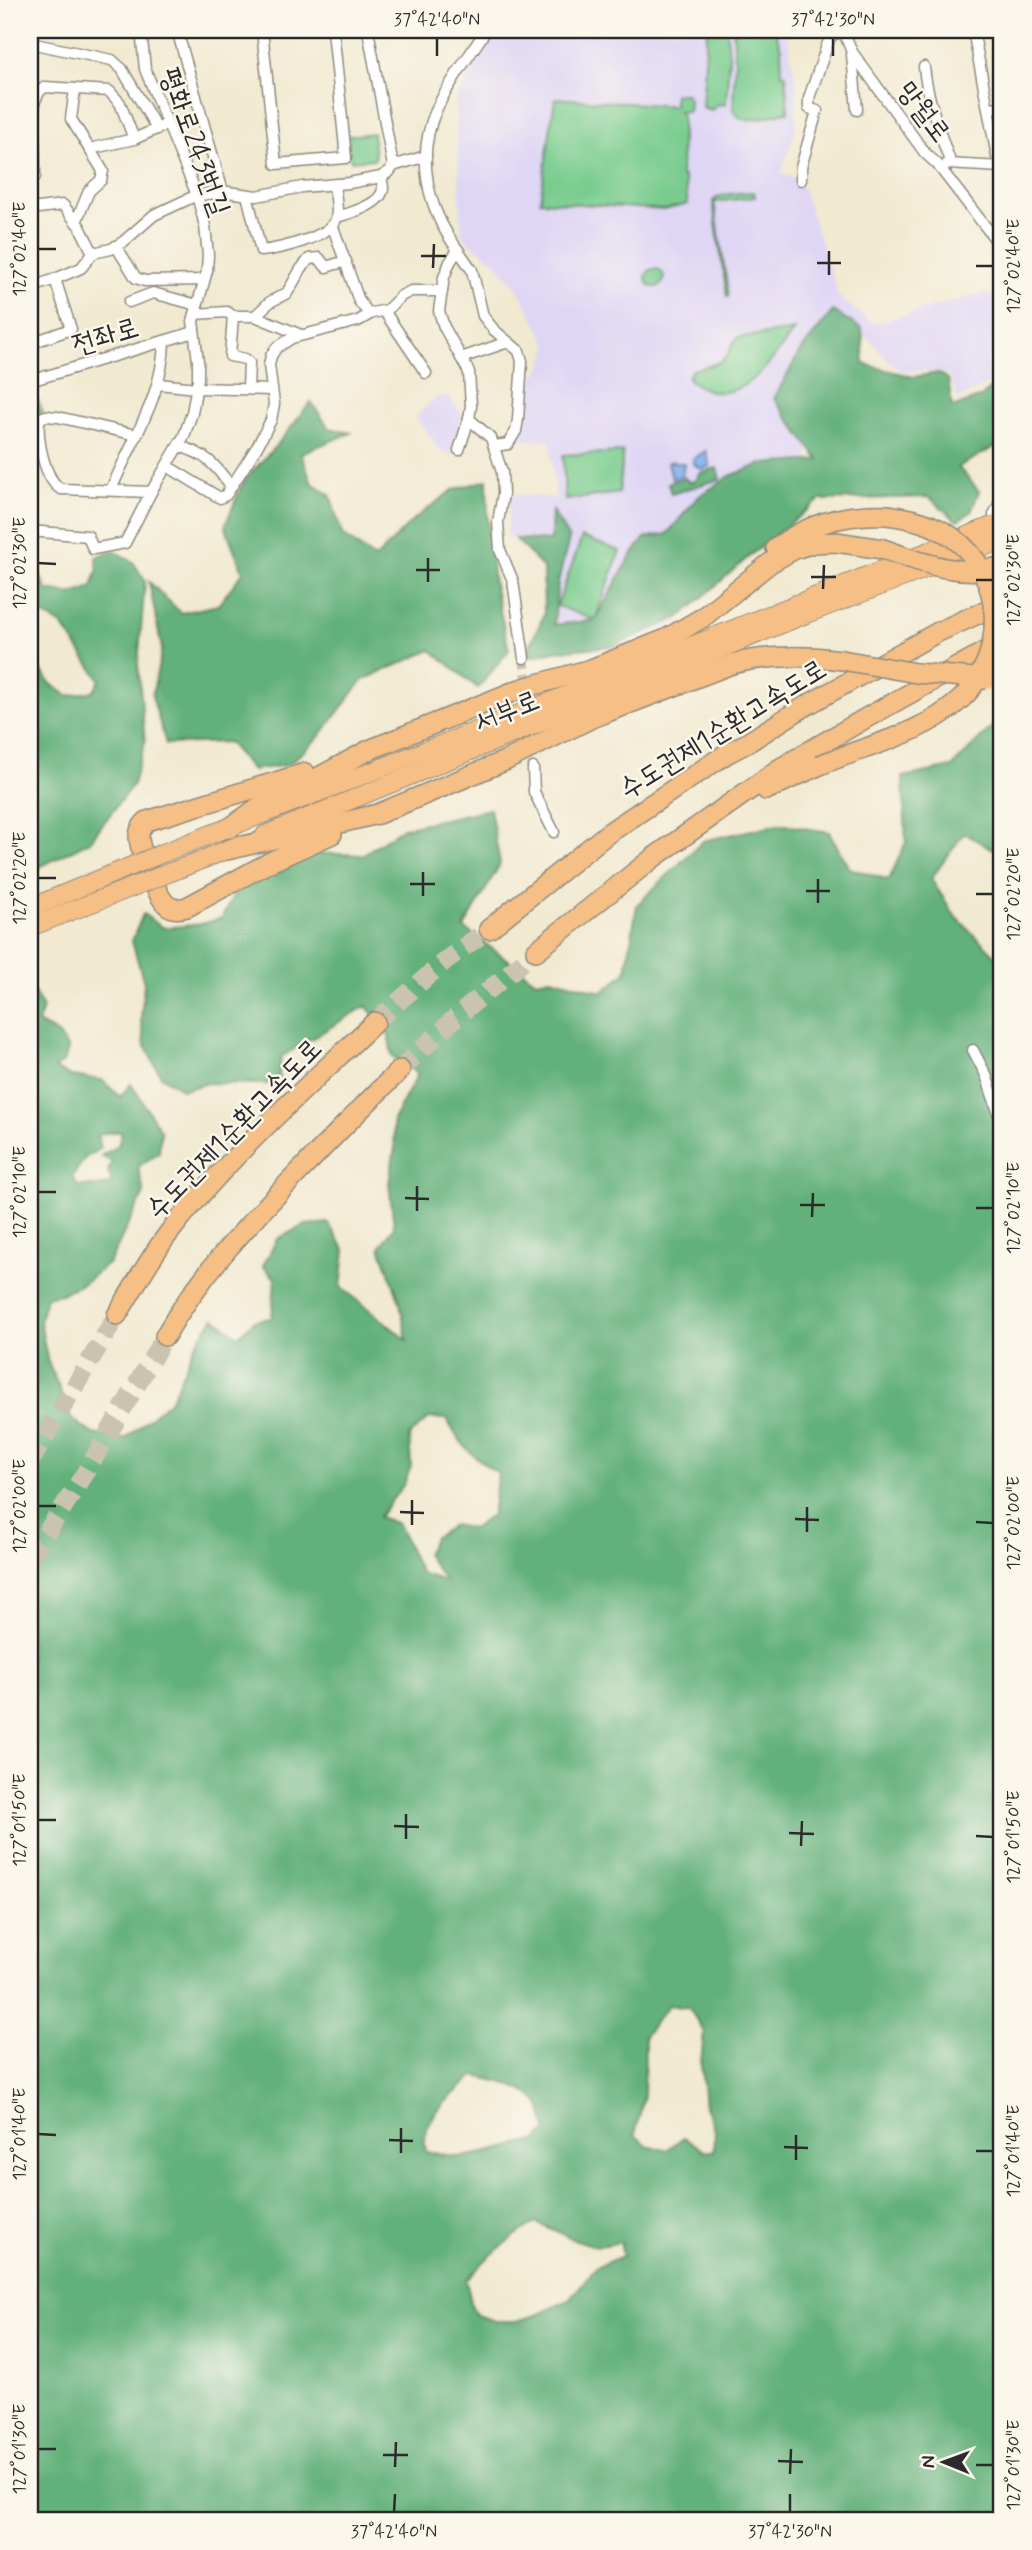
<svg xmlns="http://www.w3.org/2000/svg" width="1032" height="2550" font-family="Mynerve,'Poor Story',sans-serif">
<rect width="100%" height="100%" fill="#fbf7ec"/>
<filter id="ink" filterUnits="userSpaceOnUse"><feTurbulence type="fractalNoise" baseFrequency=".0143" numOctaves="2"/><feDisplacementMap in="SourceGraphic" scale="14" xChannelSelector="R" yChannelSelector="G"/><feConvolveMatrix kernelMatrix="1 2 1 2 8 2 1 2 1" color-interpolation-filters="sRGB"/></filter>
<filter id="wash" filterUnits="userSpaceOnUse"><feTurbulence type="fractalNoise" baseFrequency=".00686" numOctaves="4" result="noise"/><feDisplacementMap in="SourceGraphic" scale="28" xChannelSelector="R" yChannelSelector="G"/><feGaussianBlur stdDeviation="1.57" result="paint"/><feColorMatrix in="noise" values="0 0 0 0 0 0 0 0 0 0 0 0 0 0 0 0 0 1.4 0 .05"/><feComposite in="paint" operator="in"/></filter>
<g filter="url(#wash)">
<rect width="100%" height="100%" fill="#f1e9d0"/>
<g fill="#dfd5f5">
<polygon points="495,30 786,30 796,82 796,129 781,173 800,180 839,297 873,324 986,292 1001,301 995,346 987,362 990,383 958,399 949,375 925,370 903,371 888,361 870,339 832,324 780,388 813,445 794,482 713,575 675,626 635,635 548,625 546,565 507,535 510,494 556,498 550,440 522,440 530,380 542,367 548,345 517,288 493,260 462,236 455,101"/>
<polygon points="447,395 463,415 465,422 459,445 453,454 446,454 438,448 416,416 437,397"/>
</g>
<g fill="#79cc8f" stroke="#527c5d" stroke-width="2">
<polygon points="707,30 727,30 729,58 726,104 716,105 712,110 702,107"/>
<path d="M733,30H775L781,48L782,74H786L788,112C772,113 740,130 733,109L735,58Z"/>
<polygon points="674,94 687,94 689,100 688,112 679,111 682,117 681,177 684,177 688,204 664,210 540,201 555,98 674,106"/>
<polygon points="373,133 375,159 351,161 347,136"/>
<path d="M754,192L755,197L714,202L729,296L727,297L713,201C722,192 740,193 754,192Z"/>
<circle cx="655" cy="278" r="9"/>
<path d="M794,330C774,358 741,409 701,387C696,384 692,383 688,378L691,371C701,366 716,367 725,358C731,352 731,343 737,338Z"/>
<path d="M34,392L43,412L35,416C32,427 33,433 36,443L30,445V394Z"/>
<polygon points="623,452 619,493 565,500 563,455"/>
<polygon points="582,537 620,551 595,620 557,606"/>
</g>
<g fill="#62b07a" stroke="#466e52" stroke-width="2" fill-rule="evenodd">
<polygon points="833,311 862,329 864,364 913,377 938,373 948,379 952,408 981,397 993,386 992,361 1002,343 1002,434 1000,444 958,467 979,491 971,512 957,521 929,497 820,500 753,553 680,617 614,646 554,651 524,658 544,615 543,568 516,539 551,541 552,510 569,539 558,582 554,625 595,620 631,556 645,538 667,534 698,497 730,476 762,464 819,460 774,399 799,353"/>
<polygon points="311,402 329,428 351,433 301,453 312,483 330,495 342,534 375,559 413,520 453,490 487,480 488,523 494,585 509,650 478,688 431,650 363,680 318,738 288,765 252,770 228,742 166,744 152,696 162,649 149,582 181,613 218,605 243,572 225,526 243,482 281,440"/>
<polygon points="717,468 720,479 671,494 668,483 685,478 689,482 695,481 700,473"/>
<polygon points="113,550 133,562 145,581 138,664 145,742 133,784 90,841 34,870 30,835 30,654 51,684 68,696 94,691 100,680 62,625 30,607 30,556 47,590 72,594 92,587 98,568 96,557"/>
<path d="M1002,717V850L990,848L964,833L931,879L955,916L1002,962V2520H30V991L34,992L43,1008L38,1023L58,1034L68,1049L65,1060L55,1069L71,1076L102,1080L120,1097L131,1084L161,1131L159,1152L138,1167L144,1193L109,1263L84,1283L61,1294L46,1297L40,1321L47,1359L71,1418L93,1434L125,1439L171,1400L194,1347L214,1318L238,1336L254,1321L272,1318L275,1278L263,1266L277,1239L305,1225L328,1223L345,1250L341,1287L407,1340L400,1302L380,1247L394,1227L389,1183L395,1148L393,1120L418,1074L392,1056L388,1032L366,1006L281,1057L278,1084L208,1083L183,1090L161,1076L145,1046L141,1020L144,983L132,941L143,914L164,928L201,924L222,918L239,884L279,873L312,853L362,855L403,828L490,809L500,864L464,928L536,981L551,978L602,992L626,972L637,905L703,841L779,824L829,832L849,868L889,880L906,842L903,777L952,767ZM110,1132H122L118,1146L101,1156L112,1162L108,1171L112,1183L101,1186H78L72,1177L85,1158L101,1148L97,1135ZM429,1418L447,1419C459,1444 475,1459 498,1473L492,1515L473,1529L454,1525L434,1538L426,1554L445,1581L420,1573L398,1524L379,1517L404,1484L411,1466L409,1436ZM669,2005L689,2008L704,2032L701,2064L705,2107L715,2130L714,2151H705L684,2137L667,2150L646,2145L635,2135L644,2095L645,2035ZM474,2076C494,2080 530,2087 541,2107C544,2114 545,2123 547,2130L536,2141L484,2153L461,2157L426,2152C418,2119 452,2096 474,2076ZM535,2223C555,2228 571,2241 592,2245C600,2247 611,2244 620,2242L623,2256L597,2266L569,2300L537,2315L516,2321H496L476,2315L472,2307L466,2280C487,2257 507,2239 535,2223Z"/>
</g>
<g fill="#82b4ee" stroke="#56708c" stroke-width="2">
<polygon points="706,451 710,466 701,469 694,464 693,459"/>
<polygon points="674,461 675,463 684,463 682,476 672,479 668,462"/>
</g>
</g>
<g filter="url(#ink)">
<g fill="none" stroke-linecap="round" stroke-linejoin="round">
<polyline stroke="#c9c3af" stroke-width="10" stroke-dasharray="10 5" stroke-linecap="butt" points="524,658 532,715"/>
<g stroke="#c9c3af" stroke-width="19" stroke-dasharray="19 10" stroke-linecap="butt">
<polyline points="375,1022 446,960 489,929"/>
<polyline points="400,1070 455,1018 536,951"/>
<polyline points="30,1462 117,1315"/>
<polyline points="30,1558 86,1472 165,1336"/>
</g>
<defs>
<g id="minor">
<polyline points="177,30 223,192"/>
<polyline points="262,30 276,164 346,158 333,30"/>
<polyline points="368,30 393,166"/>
<path d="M486,30C470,55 450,81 437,108C415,156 427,209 458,250L450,262L444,277L439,311L444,327L469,372L471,406L469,419L491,438L502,472L503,494L498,522L500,550L513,581L524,658"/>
<polyline points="843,30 852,52 925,153 937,164 1002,248"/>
<polyline points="973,30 999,167"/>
<polyline points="30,43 112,60 122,69 157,129"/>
<polyline points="852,55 857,110"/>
<path d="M924,67C927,98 940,134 951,164"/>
<polyline points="75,89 71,119 103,171 101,180 89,191 76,222"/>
<polyline points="30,105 34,103 39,92 45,87 109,91 120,103 134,139 168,124"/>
<polyline points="988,108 1002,107"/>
<polyline points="89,149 134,139"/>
<polyline points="947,164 1002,167"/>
<polyline points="30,177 35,177 34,103"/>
<polyline points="801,180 801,167 817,111 809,108 809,98 830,37 841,30"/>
<path d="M247,195L261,251C279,249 331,237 336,219C339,209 335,195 334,185"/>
<polyline points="30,209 63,205 80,227 93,253"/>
<path d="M337,217C350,213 381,205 383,189C383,185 382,181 381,177"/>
<polyline points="333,227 359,301 369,314"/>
<polyline points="116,246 136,278 145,281 204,280"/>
<polyline points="458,250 472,270 483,316 494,330 519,351 522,361 518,419 516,431 508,444 495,446"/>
<polyline points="30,264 33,287 55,279"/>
<polyline points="129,302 153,293 197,305"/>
<polyline points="384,311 426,373"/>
<polyline points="195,314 227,312 233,316 255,316 301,335"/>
<polyline points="233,316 230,356 245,359 249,362 248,389"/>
<polyline points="255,316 270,302 287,293 301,269 309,259 319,258 326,267 346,261"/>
<polyline points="30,332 34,342 71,329 55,279 81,268 93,253 111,249 123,242 154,215 197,195 228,192 257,196 302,187 349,183 381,177 390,171 393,166 426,156"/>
<polyline points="461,358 508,342"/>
<polyline points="30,381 194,332"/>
<polyline points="159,384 196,388 271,390"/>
<path d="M136,435L58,417L46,416L40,418C35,435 45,481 61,489L151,492L184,436L192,413L198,379V361L193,321L207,271L208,255L205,226L197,195L145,69L141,30"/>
<path d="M178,446C205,453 216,465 231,487"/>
<polyline points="459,450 469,419"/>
<polyline points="167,466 220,498 226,495 257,447 271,420 274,404 269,365 271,356 276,348 292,338 358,321 372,313 387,310 401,296 411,291 442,291"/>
<path d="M111,490C132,439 163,397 164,341"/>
<polyline points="994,515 1002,498"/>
<polyline points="30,531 88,536 93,549 125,543 151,492"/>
<polyline points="533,768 534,792 554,832"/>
<polyline points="973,1050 986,1075 1002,1124"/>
</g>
<g id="trunk">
<polyline points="265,835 806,614 1002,540"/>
<polyline points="163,853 591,686 1002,522"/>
<polyline points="171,872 239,845"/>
</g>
<g id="motorway">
<path d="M776,548C809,523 847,513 887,515"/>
<path d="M305,773L147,821C143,825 140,828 139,835C138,846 157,896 166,904C172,910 179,909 187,907L272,861L332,834"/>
<polyline points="766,790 820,765"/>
<polyline points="230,828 263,804 291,792 369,750 520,689 591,669 666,639 702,618 770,563 795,549 814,543 836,542 883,549"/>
<path d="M227,850L378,814L507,760L592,718L732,664C768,655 805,655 842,660"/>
<polyline points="489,929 607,834 726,754 747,743 802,708 938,632 1002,603"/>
<polyline points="536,951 653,858 779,769 866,718 1002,642"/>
<path d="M117,1315C135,1286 151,1255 172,1229C232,1153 306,1088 375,1022"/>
<path d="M165,1336C199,1276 246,1227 294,1177C329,1141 364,1105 400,1070"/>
</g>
</defs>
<use href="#minor" stroke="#8e8a7e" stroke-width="13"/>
<use href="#trunk" stroke="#8e8a7e" stroke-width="20"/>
<use href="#motorway" stroke="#8e8a7e" stroke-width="22"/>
<use href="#minor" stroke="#fff" stroke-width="10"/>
<use href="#trunk" stroke="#f5bf86" stroke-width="18"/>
<use href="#motorway" stroke="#f5bf86" stroke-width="19"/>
<defs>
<g id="trunk-bridge">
<polyline points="30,908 163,853"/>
<polyline points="30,927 171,872"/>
</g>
<g id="motorway-bridge">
<path d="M883,549C920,562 963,579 1002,566"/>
<polyline points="842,660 916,673 987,679"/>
<path d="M820,765C866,746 923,734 960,700C1008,656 1006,575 952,537C932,523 910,518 887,515"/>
</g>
</defs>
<use href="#trunk-bridge" stroke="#8e8a7e" stroke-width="20" stroke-linecap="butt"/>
<use href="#motorway-bridge" stroke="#8e8a7e" stroke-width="22" stroke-linecap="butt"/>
<use href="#trunk-bridge" stroke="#f5bf86" stroke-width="18"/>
<use href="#motorway-bridge" stroke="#f5bf86" stroke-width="19"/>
</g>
</g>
<path fill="none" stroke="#2b2b2b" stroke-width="2.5" d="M437,56V38M833,56V38M38,249H56M421,256H446M817,263H841M976,266H993M433,268L434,244M829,275V251M38,563L56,564M416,570H440M811,577H836M976,580H993M428,582V558M823,589L824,565M38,878H56M410,884H435M806,891H830M976,894H993M423,896V872M818,903V879M38,1192H56M405,1198L429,1199M800,1205H825M976,1208H993M417,1211V1186M812,1217L813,1193M38,1506H56M400,1512L424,1513M795,1519L819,1520M976,1522L993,1523M412,1525V1500M807,1532V1507M38,1820H56M394,1826L419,1827M789,1833L814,1834M976,1836L993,1837M406,1839V1814M801,1846L802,1821M38,2134L56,2135M389,2140L413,2141M784,2147L808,2148M976,2151H993M401,2153V2128M796,2160V2135M38,2449H56M383,2455H408M778,2461L803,2462M976,2465H993M395,2467L396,2442M790,2474L791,2449M394,2512L395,2494M790,2512V2494"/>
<g text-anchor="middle" stroke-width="5" stroke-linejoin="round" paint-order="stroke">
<g font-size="28" fill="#2b2b2b" stroke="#fbf7ec">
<text transform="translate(925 111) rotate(53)" y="10">망월로</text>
<text transform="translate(196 141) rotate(70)" y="10">평화로243번길</text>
<text transform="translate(105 335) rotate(-17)" y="10">전좌로</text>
<text transform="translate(506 710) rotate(-22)" y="10">서부로</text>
<text transform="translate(722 728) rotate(-32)" y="10">수도권제1순환고속도로</text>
<text transform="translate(233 1128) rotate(-46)" y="10">수도권제1순환고속도로</text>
</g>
</g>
<rect width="1032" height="2550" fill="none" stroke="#fbf7ec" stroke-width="77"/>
<g transform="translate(944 2462) rotate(271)" stroke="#fbf7ec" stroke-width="5" paint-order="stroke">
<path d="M0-5L12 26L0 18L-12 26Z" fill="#2b2b2b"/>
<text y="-10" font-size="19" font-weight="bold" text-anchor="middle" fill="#2b2b2b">N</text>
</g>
<rect x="38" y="38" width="955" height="2474" fill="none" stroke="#2b2b2b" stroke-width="2.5"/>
<g font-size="18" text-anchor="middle" fill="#2b2b2b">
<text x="437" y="25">37°42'40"N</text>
<text x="833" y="25">37°42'30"N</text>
<text transform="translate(19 249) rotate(-90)" y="6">127°02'40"E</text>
<text transform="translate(1013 266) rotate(-90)" y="6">127°02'40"E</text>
<text transform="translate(19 563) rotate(-90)" y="6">127°02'30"E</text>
<text transform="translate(1013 580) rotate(-90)" y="6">127°02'30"E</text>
<text transform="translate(19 878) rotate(-90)" y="6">127°02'20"E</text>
<text transform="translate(1013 894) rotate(-90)" y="6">127°02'20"E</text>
<text transform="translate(19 1192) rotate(-90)" y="6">127°02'10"E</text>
<text transform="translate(1013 1208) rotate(-90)" y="6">127°02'10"E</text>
<text transform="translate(19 1506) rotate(-90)" y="6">127°02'00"E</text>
<text transform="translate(1013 1523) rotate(-90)" y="6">127°02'00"E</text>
<text transform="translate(19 1820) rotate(-90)" y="6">127°01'50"E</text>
<text transform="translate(1013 1837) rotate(-90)" y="6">127°01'50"E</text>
<text transform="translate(19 2134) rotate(-90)" y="6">127°01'40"E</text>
<text transform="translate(1013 2151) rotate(-90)" y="6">127°01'40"E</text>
<text transform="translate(19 2449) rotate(-90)" y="6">127°01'30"E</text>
<text transform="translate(1013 2465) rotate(-90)" y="6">127°01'30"E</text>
<text x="394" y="2537">37°42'40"N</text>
<text x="790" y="2537">37°42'30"N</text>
</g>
</svg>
